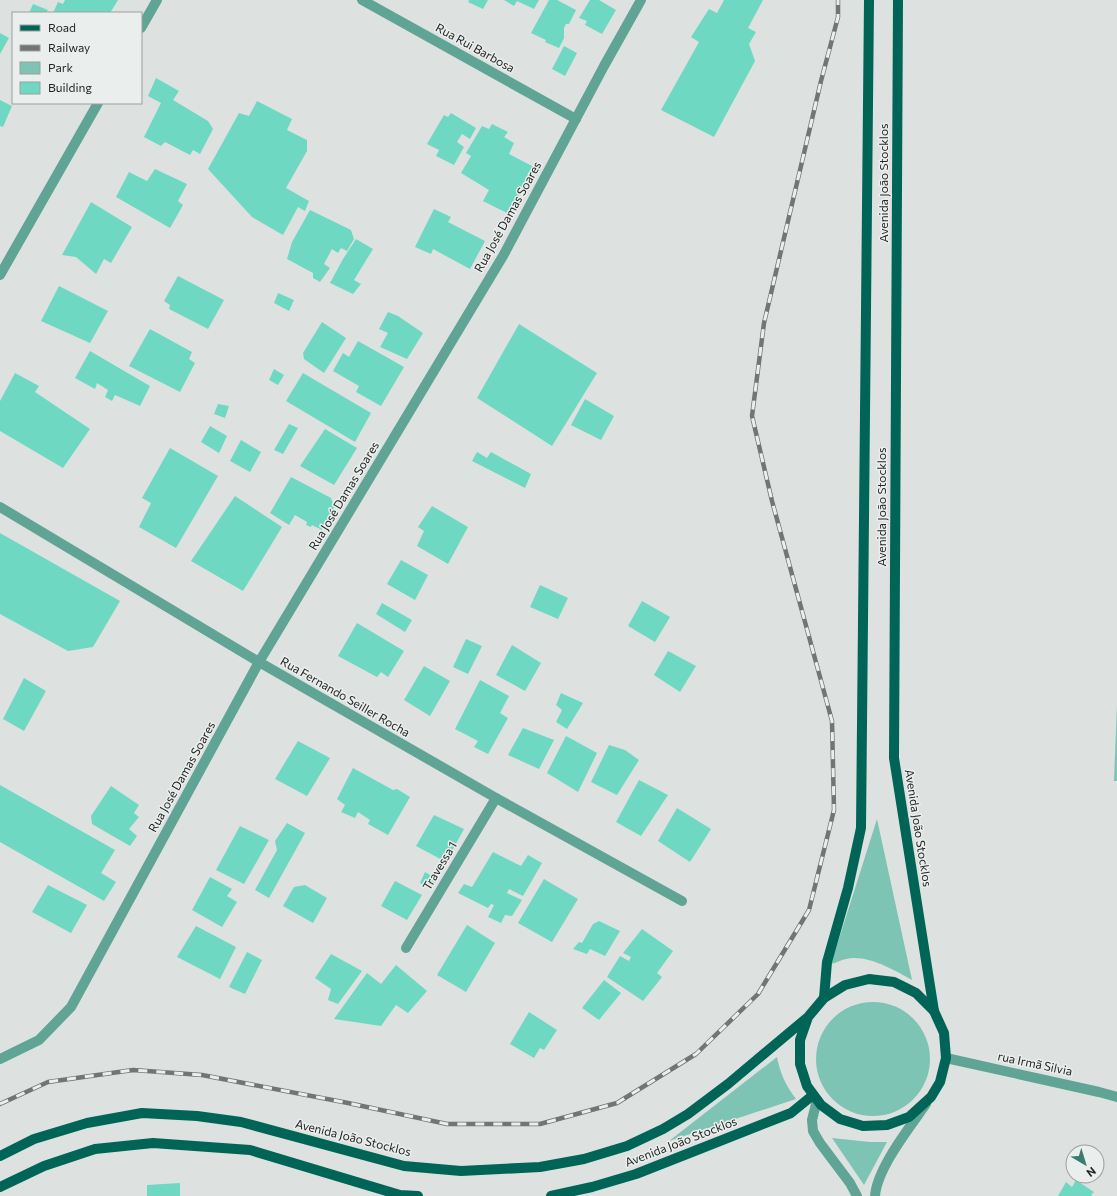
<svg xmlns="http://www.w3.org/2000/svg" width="1117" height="1196" font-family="Commissioner,sans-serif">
<rect width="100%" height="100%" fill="#dde2e0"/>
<g fill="#7ec4b5">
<polygon points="1117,705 1117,781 1114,781"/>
<path d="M877,819L912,980C894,970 867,954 846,959C841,960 836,963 831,964Z"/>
<circle cx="873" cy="1059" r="57"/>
<path d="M777,1057C780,1073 786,1086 796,1099L669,1141Z"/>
<polygon points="832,1138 870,1142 887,1142 864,1185"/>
</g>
<g fill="#6fd8c3">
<polygon points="65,0 118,0 110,13 53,13 58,2 63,4"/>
<polygon points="469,0 488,0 483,9 468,2"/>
<polygon points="504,0 539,0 534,9 517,1 514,6"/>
<polygon points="549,0 557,0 576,10 569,24 566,24 564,28 564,38 559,48 545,42 546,40 531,33"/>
<polygon points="590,0 599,0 616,10 602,34 585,25 587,21 579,18"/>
<polygon points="724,0 763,0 748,28 756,32 749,44 755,61 714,137 661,110 699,42 691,37 709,9 717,13"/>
<polygon points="33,4 48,10 46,13 29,13"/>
<polygon points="0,33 9,38 0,54"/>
<polygon points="564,46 577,53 565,76 552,69"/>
<polygon points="156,78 179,91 173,100 208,121 213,129 200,154 193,150 190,155 165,142 161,146 144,137 161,103 148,96"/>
<polygon points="0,100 12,106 3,127 0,126"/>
<polygon points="257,101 292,119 287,130 307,140 307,151 286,188 309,201 305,211 298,207 283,235 252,217 208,169 239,113 249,116"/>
<polygon points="451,113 476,128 470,139 462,134 457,142 464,147 454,165 436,156 439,150 427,144 444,115 448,117"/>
<polygon points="492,124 508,132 504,137 514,143 509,154 534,167 509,214 483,201 489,190 461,173 471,156 466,153 482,126 489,129"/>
<polygon points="155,169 187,184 178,201 183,205 170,228 116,197 129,172 147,181"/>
<polygon points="91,202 132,227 111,263 104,259 96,274 76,257 62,255"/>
<polygon points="434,209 451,217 448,222 485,241 470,269 433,249 431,254 415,247"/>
<polygon points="310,210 351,230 354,239 347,251 341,248 338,253 332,249 324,264 330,268 320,282 313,278 313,273 287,259 292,242"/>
<polygon points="356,239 373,249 354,280 361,284 353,294 330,283 343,259"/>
<polygon points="178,276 224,300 208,329 169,309 170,305 164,301"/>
<polygon points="59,286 108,311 90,343 41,321"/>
<polygon points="278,293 294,300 289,311 274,303"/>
<polygon points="388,312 398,316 423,333 407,359 380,347 388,333 379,329"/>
<polygon points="322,322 346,338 324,373 304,359 303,353"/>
<polygon points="519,324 597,373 552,446 477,398"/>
<polygon points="150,329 192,352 189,359 195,363 180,392 129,366"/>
<polygon points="358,341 404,367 381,406 356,392 359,386 333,371 343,353 349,357"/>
<polygon points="90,351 150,386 140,406 115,395 112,401 105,397 108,390 97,383 95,389 75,378"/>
<polygon points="274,369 284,375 278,385 269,380"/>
<polygon points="15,373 39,386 35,392 90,429 63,468 0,431 0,401"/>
<polygon points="303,373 371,413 355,442 286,401"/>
<polygon points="585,399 614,416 601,440 571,425"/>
<polygon points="218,404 229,406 225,418 214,414"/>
<polygon points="289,424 298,428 283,454 274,450"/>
<polygon points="210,426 227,436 219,453 201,442"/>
<polygon points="325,429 357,448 334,485 300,466"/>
<polygon points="241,440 261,452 250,472 230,461"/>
<polygon points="170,448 218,476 176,548 139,527 151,503 142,498"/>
<polygon points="477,452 487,458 491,452 531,474 525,488 472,461"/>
<polygon points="291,477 331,498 334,507 322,530 312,525 311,527 306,525 307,522 295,515 289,525 270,513"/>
<polygon points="235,496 282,527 243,591 191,561"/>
<polygon points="432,506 468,527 448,564 417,546 424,531 418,527"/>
<polygon points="0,533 120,601 93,647 68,651 0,614"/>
<polygon points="401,560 428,575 415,600 387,584"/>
<polygon points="540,585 568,598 558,619 530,607"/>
<polygon points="642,601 670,617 655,642 628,626"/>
<polygon points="382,603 412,620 405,632 376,614"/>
<polygon points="357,623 404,651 388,677 381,672 377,677 338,656"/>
<polygon points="466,639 482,646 468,674 453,667"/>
<polygon points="512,645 541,663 525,691 496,675"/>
<polygon points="668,651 696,666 680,692 654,675"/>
<polygon points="424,666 450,681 430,716 404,700"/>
<polygon points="24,678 46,691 24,731 3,719"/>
<polygon points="480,680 509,696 500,713 508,718 488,754 474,747 478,741 455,729"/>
<polygon points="561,693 583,703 567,729 556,722 562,710 556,705"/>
<polygon points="523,728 554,740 539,769 508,755"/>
<polygon points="566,736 597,753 578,792 547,773"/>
<polygon points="298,741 330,758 307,796 275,779"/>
<polygon points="609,745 625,750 639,760 617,795 591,782"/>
<polygon points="353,768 393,790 397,789 410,797 388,835 368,824 370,820 358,812 355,818 341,812 345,805 337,799"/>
<polygon points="639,780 668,795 641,836 616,822"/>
<polygon points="0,785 115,850 101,873 116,882 104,901 0,842"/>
<polygon points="111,786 139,805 134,813 139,817 129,829 137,836 130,846 92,824 91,816"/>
<polygon points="677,808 711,829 690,862 658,841"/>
<polygon points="434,815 464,829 446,862 416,846"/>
<polygon points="287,823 305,833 269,898 255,890 277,850 275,841"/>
<polygon points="240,826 269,840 244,884 216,870"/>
<polygon points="493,852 521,866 528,855 542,863 523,896 509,889 507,893 522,900 512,916 505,915 501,923 488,917 494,905 491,904 488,908 458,893 464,884 472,887"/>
<polygon points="425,872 437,879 431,889 420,883"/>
<polygon points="210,877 232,889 227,896 237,902 222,927 192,910"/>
<polygon points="544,879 578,899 552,942 518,923"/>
<polygon points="395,881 422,895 407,920 381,906"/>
<polygon points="48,885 87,905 71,933 32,912"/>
<polygon points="305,885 327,898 313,923 283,906 294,887"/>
<polygon points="599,921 620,931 605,956 590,949 587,954 573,949 579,942 582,943 593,924"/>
<polygon points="467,925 495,943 466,992 437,975"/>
<polygon points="196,926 236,947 220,979 177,957"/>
<polygon points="642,929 673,951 657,973 662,977 643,1001 607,977 620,956 629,961 631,957 623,953"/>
<polygon points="247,952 262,960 245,994 229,987"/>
<polygon points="331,954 362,971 338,1004 328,1000 331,989 315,978"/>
<polygon points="396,965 427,991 408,1013 396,1005 381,1026 334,1019 367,973 381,984"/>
<polygon points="604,980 621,993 599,1020 582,1008"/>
<polygon points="529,1012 557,1030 544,1050 540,1048 534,1058 510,1044"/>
<polygon points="1076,1180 1094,1192 1091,1195 1093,1196 1058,1196 1066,1182 1072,1187"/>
<polygon points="180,1183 180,1196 147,1196 147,1185"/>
</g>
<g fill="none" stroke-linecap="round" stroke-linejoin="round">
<g stroke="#5fa495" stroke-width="10">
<polyline points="362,0 576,119"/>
<polyline points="141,28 157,0"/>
<polyline points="0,275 98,103"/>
<polyline points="0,507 259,662 496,798 682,901"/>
<polyline points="406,948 496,798"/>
<polyline points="946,1058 1099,1092 1117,1097"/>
<polyline points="0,1059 39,1040 71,1007 259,662 503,256 604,66 641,0"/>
<polyline points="817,1100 812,1120 813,1131 820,1143 850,1183 857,1196"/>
<path d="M875,1196C877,1168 910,1127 926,1104"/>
</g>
<g stroke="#006557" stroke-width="10">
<polyline points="898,0 894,758 934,1011"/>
<polyline points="824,998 827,962 848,888 861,828 869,0"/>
<polyline points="0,1156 34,1139 87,1123 142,1113 197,1116 241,1122 404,1166 461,1171 540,1167 584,1159 627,1146 663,1129 688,1114 728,1084 808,1017 824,998 845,985 869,979 894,982 916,993 934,1011 944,1033 946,1058 940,1082 931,1097 909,1117 887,1125 863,1126 840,1119 821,1105 807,1086 800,1064 800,1040 808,1017"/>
<polyline points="0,1187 44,1166 95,1149 153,1143 250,1150 400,1195 418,1196"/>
<polyline points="551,1196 592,1187 636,1174 692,1152 791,1113 813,1095"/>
</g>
<defs>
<polyline id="rail" points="0,1104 48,1082 133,1070 202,1075 348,1103 447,1124 540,1124 617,1103 696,1054 758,994 809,910 834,810 832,721 772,501 752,416 764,323 821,81 838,17 838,0"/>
</defs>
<use href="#rail" stroke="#717573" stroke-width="4.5"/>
<use href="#rail" stroke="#eaefed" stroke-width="3" stroke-dasharray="9" stroke-linecap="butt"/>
</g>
<g text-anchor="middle" stroke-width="3" stroke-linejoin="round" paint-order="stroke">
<g font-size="12" fill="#242625" stroke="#eaefed">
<text transform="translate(475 48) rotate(29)" y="4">Rua Rui Barbosa</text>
<text transform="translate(884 183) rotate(-90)" y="4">Avenida João Stocklos</text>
<text transform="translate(508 217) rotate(-61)" y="4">Rua José Damas Soares</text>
<text transform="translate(344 496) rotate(-59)" y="4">Rua José Damas Soares</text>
<text transform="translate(882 507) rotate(-90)" y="4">Avenida João Stocklos</text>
<text transform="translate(345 697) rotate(30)" y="4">Rua Fernando Seiller Rocha</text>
<text transform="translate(182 777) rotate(-61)" y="4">Rua José Damas Soares</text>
<text transform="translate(918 828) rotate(81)" y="4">Avenida João Stocklos</text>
<text transform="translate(440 866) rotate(-59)" y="4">Travessa 1</text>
<text transform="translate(1035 1064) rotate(12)" y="4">rua Irmã Silvia</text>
<text transform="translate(353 1138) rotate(14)" y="4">Avenida João Stocklos</text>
<text transform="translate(681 1142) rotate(-21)" y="4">Avenida João Stocklos</text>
</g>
</g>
<rect x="12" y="12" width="130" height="92" fill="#eaefed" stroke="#9b9f9d"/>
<rect x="20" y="25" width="20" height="6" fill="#006557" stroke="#9b9f9d"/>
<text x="48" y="32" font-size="12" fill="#242625">Road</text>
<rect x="20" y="45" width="20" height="6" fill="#717573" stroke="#9b9f9d"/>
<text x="48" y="52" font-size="12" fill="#242625">Railway</text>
<rect x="20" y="62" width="20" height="12" fill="#7ec4b5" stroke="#9b9f9d"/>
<text x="48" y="72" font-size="12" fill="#242625">Park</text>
<rect x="20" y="82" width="20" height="12" fill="#6fd8c3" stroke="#9b9f9d"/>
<text x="48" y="92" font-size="12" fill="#242625">Building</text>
<g transform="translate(1085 1164) rotate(142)"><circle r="19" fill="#eaefed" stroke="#9b9f9d"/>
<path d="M0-3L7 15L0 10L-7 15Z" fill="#3a7d6f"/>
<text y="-6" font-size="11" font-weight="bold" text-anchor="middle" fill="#242625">N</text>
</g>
</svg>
